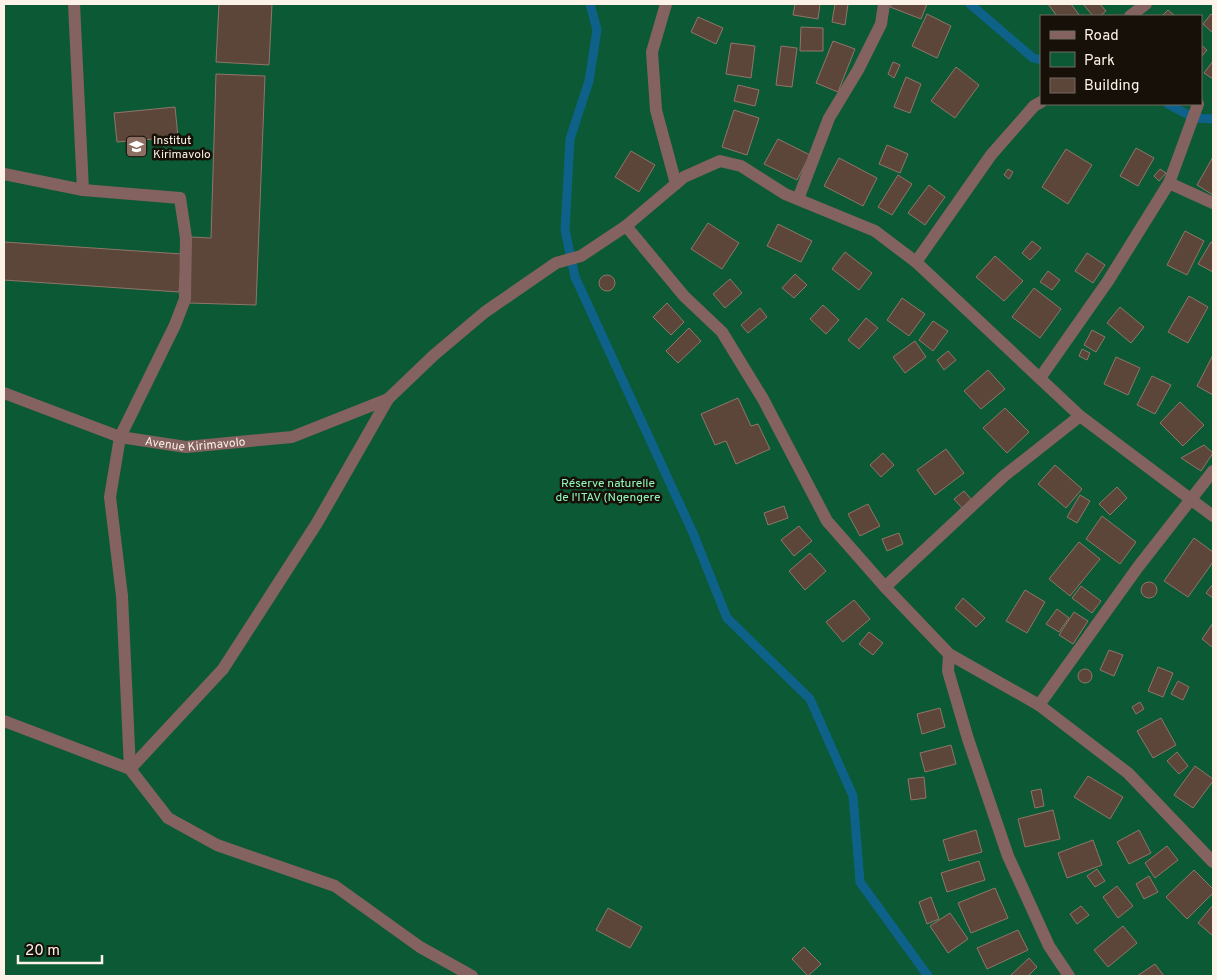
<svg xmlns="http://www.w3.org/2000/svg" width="1217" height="980" font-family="Overpass,sans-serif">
<rect width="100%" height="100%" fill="#332513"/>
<path fill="#0c5935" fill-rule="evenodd" d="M4,4H1213V976H4ZM1041,16H1201V104H1041Z"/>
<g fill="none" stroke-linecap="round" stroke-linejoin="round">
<g stroke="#0e628a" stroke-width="9">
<polyline points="590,4 597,30 589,81 570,139 565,230 575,277 693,533 727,618 810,699 853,796 860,882 928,976"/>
<polyline points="970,4 1033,58 1041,60"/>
<polyline points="1168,104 1194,118 1213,119"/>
</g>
</g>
<g fill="#5c4539" stroke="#8f7669">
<polygon points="219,4 272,4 269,65 216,62"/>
<polygon points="795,4 820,4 818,19 793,15"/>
<polygon points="835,4 848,4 845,25 832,22"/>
<polygon points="892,4 927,4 921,19 890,7"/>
<polygon points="1048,4 1071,4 1080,16 1057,16"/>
<polygon points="1083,4 1100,4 1106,11 1100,16 1093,16"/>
<polygon points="1168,10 1175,16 1162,16"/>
<polygon points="927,14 951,26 937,58 912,46"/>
<polygon points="1211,14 1213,16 1213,33 1203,24"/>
<polygon points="698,17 723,28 716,44 691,32"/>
<polygon points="801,27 823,28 823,51 800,51"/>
<polygon points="833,41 855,49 838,92 816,83"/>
<polygon points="731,43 755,46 751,78 726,74"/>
<polygon points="1201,45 1207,50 1201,57"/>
<polygon points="781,46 797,48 792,87 776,85"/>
<polygon points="1213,61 1213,79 1204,73"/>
<polygon points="893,62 900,65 894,78 888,74"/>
<polygon points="956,67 979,85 955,118 931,101"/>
<polygon points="216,74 265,76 256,305 189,303 191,237 211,238"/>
<polygon points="906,77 921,84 910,113 894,107"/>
<polygon points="738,85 759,90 755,106 734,101"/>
<polygon points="175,107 178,137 117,142 114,113"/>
<polygon points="734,110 759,118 747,155 722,147"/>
<polygon points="778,139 810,155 797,180 764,164"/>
<polygon points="887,145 908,154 900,173 879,164"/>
<polygon points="1136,148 1154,158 1138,186 1120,176"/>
<polygon points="1066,149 1092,165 1068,204 1042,187"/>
<polygon points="631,151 655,165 639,192 615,177"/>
<polygon points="1213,157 1213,195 1197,185"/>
<polygon points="839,158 877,178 863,206 824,186"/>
<polygon points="1008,169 1013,172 1009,179 1004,175"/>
<polygon points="1160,169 1166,173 1159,181 1154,176"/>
<polygon points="898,175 912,184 892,215 878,207"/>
<polygon points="929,185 945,197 925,225 908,213"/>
<polygon points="708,223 739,243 722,269 691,249"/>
<polygon points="778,224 812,241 801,262 767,246"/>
<polygon points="1185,231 1204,241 1187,275 1167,265"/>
<polygon points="1032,241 1041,248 1030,260 1022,253"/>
<polygon points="4,242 182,254 179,292 4,280"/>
<polygon points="1211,242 1213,243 1213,272 1198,264"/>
<polygon points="845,252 872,273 859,290 832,269"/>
<polygon points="1087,253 1105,265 1093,283 1075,271"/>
<polygon points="995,256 1023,281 1004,301 976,277"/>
<polygon points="1048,271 1060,280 1052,290 1040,282"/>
<polygon points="795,274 807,285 794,298 782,288"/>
<circle cx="607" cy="283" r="8"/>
<polygon points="730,279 742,293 725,308 713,294"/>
<polygon points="1034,288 1061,309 1040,338 1012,317"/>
<polygon points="1189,296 1208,307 1188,343 1168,332"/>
<polygon points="902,298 925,314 909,336 887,320"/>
<polygon points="667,303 684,322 671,335 653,317"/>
<polygon points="823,305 839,320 826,334 810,319"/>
<polygon points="1120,307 1144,327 1131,343 1107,323"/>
<polygon points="760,308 767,317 748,333 741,325"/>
<polygon points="866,318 878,328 859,349 848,340"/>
<polygon points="933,321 948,331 933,351 919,340"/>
<polygon points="689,328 701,341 678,363 666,351"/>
<polygon points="1092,330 1105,337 1096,352 1084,345"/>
<polygon points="915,341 926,357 905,373 893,357"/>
<polygon points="1082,349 1090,353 1087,360 1079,356"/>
<polygon points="948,351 956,360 944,370 937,360"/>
<polygon points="1213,355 1213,395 1197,386"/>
<polygon points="1116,357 1140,368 1128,395 1104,384"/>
<polygon points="988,370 1005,389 981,409 964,391"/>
<polygon points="1152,376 1171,385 1155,414 1137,405"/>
<polygon points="738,398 751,426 758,424 770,449 736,464 726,441 715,445 701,414"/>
<polygon points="1180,402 1204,425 1183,446 1160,423"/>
<polygon points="1005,408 1029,432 1007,453 983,428"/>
<polygon points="1204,445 1213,453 1201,471 1181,458"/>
<polygon points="946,449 964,473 935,495 917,470"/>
<polygon points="883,453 894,465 881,477 870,465"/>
<polygon points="1055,465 1082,489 1066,508 1038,484"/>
<polygon points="1117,487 1127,498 1110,515 1099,504"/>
<polygon points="964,491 971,499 962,508 954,499"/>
<polygon points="1080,495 1090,501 1077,523 1067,517"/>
<polygon points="868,504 880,526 860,536 848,514"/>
<polygon points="784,506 788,518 768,525 764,513"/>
<polygon points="1102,516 1136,542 1120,564 1086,539"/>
<polygon points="799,526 812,541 794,556 781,540"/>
<polygon points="899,533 903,544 887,551 882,539"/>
<polygon points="1194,538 1213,552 1213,562 1188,597 1164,581"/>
<polygon points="1079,542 1100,559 1070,596 1049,579"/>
<polygon points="810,553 826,571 805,590 789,571"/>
<circle cx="1149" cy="590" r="8"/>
<polygon points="1213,584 1213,598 1206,593"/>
<polygon points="1081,586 1101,601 1092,613 1072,598"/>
<polygon points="1025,590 1045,602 1027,633 1006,621"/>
<polygon points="963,598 985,618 976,627 955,608"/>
<polygon points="854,600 870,619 843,642 826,622"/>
<polygon points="1057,609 1069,618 1059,632 1046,624"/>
<polygon points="1074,612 1088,621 1073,644 1059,635"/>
<polygon points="1213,623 1213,645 1212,647 1202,639"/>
<polygon points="869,632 883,643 873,655 859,644"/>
<polygon points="1109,650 1123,655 1114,676 1100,670"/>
<polygon points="1158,667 1173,673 1163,697 1148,691"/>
<circle cx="1085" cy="676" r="7"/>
<polygon points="1178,681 1189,687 1183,700 1171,694"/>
<polygon points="1140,702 1144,709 1136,714 1132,707"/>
<polygon points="940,708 945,727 922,734 917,714"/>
<polygon points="1161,718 1176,745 1153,758 1137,731"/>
<polygon points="951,745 956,764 925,772 920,753"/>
<polygon points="1177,752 1188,766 1179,774 1167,761"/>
<polygon points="1195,766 1213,779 1213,781 1193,808 1174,795"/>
<polygon points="1088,776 1123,797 1110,819 1074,797"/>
<polygon points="924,777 926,798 911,800 908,779"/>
<polygon points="1041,789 1044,806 1035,808 1031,791"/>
<polygon points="1053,810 1060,839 1025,847 1018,819"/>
<polygon points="976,830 982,852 949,861 943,840"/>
<polygon points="1139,830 1151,853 1129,864 1117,842"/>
<polygon points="1093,840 1102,865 1067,878 1058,853"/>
<polygon points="1167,846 1178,860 1155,878 1145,863"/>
<polygon points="979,861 985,880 947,892 941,873"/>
<polygon points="1097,869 1105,881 1095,887 1087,876"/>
<polygon points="1194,870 1213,889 1213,893 1187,919 1166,897"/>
<polygon points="1149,876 1158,892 1144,899 1136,884"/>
<polygon points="1117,886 1133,906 1118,918 1103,897"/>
<polygon points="995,888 1008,918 971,933 958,903"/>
<polygon points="931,897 939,919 927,924 919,902"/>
<polygon points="1213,905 1213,936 1198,923"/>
<polygon points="1081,906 1089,915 1077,924 1070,914"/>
<polygon points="608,908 642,927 630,948 596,930"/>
<polygon points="950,913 968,939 948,953 930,926"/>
<polygon points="1123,926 1137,943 1108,967 1094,950"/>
<polygon points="1018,930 1028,950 987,969 977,948"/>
<polygon points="804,947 821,964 808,976 792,959"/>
<polygon points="1029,958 1037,967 1028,976 1010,976"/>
<polygon points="1155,964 1164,976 1137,976"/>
</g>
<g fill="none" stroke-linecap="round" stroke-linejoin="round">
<polyline stroke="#846260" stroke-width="12" points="798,199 829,118 858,70 881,24 884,4"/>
<g stroke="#846260" stroke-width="12">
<polyline points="74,4 83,190"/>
<polyline points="666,4 652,52 656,110 676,184"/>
<polyline points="1130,16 1146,4"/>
<polyline points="4,174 83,190 180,198 186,238 185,299 175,325 120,437 110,497 122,596 130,769"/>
<polyline points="1169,183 1213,203"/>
<polyline points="626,226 684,296 722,332 763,399 827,521 885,587 949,654 1039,705 1128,773 1213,862"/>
<polyline points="916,262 991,155 1034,106 1041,102"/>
<polyline points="1040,378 1108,281 1169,183 1198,104"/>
<path id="s1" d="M4,393L120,437L186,447L292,437L388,399"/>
<polyline points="885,587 1004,476 1080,416"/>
<polyline points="949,654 948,671 968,739 1008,856 1049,946 1069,976"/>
<polyline points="1039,705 1138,567 1213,471"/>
<polyline points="4,721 130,769 168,818 217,845 335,886 420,947 472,976"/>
<polyline points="130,769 223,669 317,523 388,399 434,355 485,312 556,263 581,256 626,226 684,177 720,161 741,166 785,194 875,231 916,262 1080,416 1213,516"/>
</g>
</g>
<defs>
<symbol id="school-square" viewBox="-11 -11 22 22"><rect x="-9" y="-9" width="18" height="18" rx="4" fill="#8d6e63" stroke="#161008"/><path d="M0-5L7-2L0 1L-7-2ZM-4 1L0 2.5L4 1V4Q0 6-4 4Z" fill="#fff"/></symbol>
</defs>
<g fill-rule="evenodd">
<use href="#school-square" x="124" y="134" width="25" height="25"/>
</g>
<g text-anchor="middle" stroke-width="5" stroke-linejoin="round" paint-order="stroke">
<g font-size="12" fill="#fcf2e7" stroke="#161008" text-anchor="start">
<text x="153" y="144">Institut<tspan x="153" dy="14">Kirimavolo</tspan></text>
</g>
<g font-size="12" fill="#fcf2e7" stroke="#161008">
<text dy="4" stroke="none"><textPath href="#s1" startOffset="200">Avenue Kirimavolo</textPath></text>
</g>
<g font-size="12" fill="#92f9bd" stroke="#161008">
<text x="608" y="487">Réserve naturelle<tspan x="608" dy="14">de l'ITAV (Ngengere</tspan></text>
</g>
</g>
<rect width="1217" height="980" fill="none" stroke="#fcf2e7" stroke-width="10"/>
<rect x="1040" y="15" width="162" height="90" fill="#161008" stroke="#726a61"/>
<rect x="1050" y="31" width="25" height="8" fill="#846260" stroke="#726a61"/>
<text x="1084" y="40" font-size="15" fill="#fcf2e7">Road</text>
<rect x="1050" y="52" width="25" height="15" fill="#0c5935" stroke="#726a61"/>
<text x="1084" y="65" font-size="15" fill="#fcf2e7">Park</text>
<rect x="1050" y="78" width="25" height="15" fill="#5c4539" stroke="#726a61"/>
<text x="1084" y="90" font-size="15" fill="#fcf2e7">Building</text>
<path d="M18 955v8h84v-8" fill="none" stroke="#fcf2e7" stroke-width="2.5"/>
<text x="25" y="955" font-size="15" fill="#fcf2e7" stroke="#161008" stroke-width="4" paint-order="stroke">20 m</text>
</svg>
